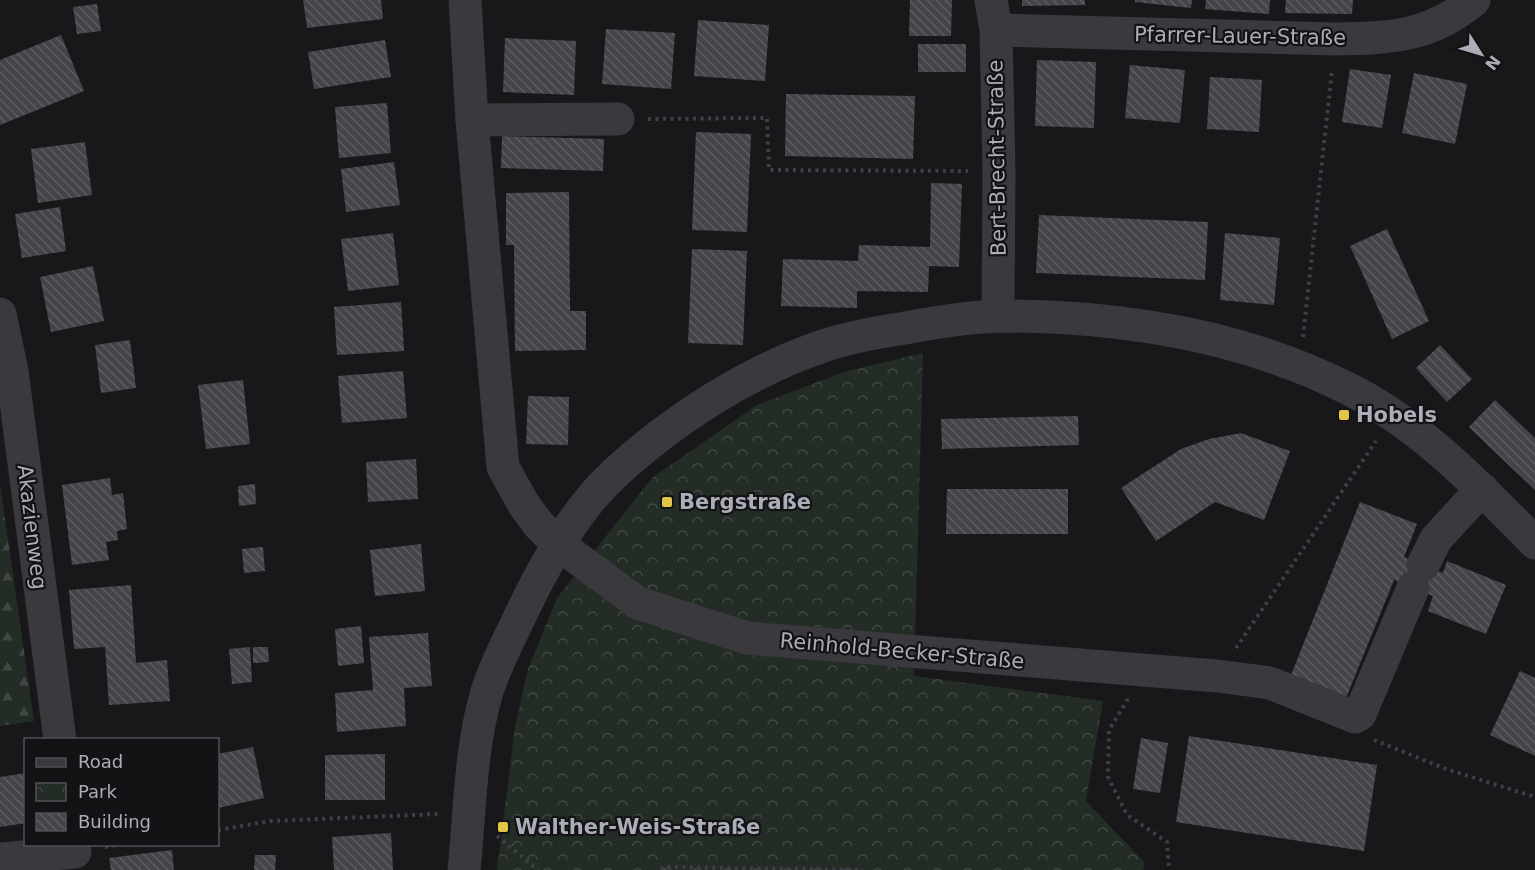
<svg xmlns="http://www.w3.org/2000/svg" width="1535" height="870" font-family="'DejaVu Sans',sans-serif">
<defs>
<pattern id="forest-firs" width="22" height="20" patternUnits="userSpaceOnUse" patternTransform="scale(1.5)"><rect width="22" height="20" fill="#242c26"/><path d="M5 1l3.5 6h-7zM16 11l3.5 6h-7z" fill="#414843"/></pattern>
<pattern id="park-crowns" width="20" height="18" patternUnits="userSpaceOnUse" patternTransform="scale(1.5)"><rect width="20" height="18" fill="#242c26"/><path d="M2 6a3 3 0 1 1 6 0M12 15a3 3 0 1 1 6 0" fill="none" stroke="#414843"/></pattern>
<pattern id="building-back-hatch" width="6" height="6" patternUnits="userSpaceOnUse" patternTransform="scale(1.5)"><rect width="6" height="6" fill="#454549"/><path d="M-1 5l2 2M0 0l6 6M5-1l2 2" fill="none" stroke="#5d5d61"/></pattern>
</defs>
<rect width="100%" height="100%" fill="#18181a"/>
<polygon fill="url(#forest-firs)" points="0,484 34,721 0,726"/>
<polygon fill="url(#park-crowns)" points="923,353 914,676 1103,701 1086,801 1145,863 1143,870 497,870 515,727 528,669 557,598 652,478 757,405 847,371"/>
<g fill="url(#building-back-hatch)">
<polygon points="303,0 381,0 383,19 307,28"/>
<polygon points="910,0 952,0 951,36 909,36"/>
<polygon points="1022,0 1085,0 1085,5 1022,6"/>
<polygon points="1135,0 1192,0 1191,8 1135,2"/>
<polygon points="1206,0 1270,0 1269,14 1205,9"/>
<polygon points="1286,0 1353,0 1352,14 1285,13"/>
<polygon points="97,4 101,31 77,34 73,7"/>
<polygon points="698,20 769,25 765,81 694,76"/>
<polygon points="606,29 675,33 671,89 602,84"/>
<polygon points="61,35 84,91 0,125 0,60"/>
<polygon points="505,38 576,41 574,95 503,92"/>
<polygon points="385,40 391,77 314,89 308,52"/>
<rect x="918" y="44" width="48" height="28"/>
<polygon points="1037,60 1096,62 1094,128 1035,126"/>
<polygon points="1130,65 1185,70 1180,123 1125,118"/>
<polygon points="1350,69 1391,75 1382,128 1342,122"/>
<polygon points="1414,73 1467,84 1455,144 1402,133"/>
<polygon points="1210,77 1262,80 1259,132 1207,129"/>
<polygon points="786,94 915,96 913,159 785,156"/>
<polygon points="387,103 391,153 339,158 335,107"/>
<polygon points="696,132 751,134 747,232 692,230"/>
<polygon points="502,136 604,139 603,171 501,168"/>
<polygon points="85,142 92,195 38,203 31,149"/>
<polygon points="394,162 400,205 346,212 341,169"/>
<polygon points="931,183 962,184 959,267 929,266 928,292 857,291 857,308 781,306 783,259 858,261 859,245 930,247"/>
<polygon points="569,192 570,311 586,311 586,350 515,351 514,245 506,245 506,193"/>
<polygon points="60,207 66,251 22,258 15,214"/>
<polygon points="1039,215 1208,222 1205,280 1036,273"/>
<polygon points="1387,229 1429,321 1392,339 1350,246"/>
<polygon points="393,233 399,285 348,291 341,239"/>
<polygon points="1225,233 1280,238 1274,305 1220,300"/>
<polygon points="692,249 747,251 743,345 688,343"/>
<polygon points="93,266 104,321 51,332 40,277"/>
<polygon points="401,302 404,351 337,355 334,307"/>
<polygon points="130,340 136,388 101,393 95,345"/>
<polygon points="1440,345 1472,379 1447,402 1416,368"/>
<polygon points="403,371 407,418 342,423 338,376"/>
<polygon points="243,380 250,444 206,449 198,385"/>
<polygon points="528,396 569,397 568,445 526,444"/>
<polygon points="1495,400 1535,438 1535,490 1469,427"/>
<polygon points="1078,416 1079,445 942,449 941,419"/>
<polygon points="1241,433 1290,451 1264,520 1215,502 1156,541 1121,488 1181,449 1209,439"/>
<polygon points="416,459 418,499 368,502 366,462"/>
<polygon points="110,478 112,495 123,493 127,529 117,531 118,540 106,542 109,560 72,565 62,485"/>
<polygon points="255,484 256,504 239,506 238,486"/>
<polygon points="947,489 1068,489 1068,534 946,534"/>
<polygon points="1360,502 1417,524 1404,557 1443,573 1447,561 1506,585 1486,634 1428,611 1433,596 1394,580 1342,708 1287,685"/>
<polygon points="421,544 425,591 375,596 370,550"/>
<polygon points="263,547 265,571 244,573 242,549"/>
<polygon points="131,585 136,663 167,660 170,701 109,705 105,647 74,649 69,590"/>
<polygon points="361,626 364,663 338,666 335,629"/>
<polygon points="428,633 432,686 404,688 406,726 337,732 335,693 373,690 369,637"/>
<polygon points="250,647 252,682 232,684 229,649"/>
<polygon points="253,647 268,647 269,662 253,663"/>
<polygon points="1520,671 1535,678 1535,756 1490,735"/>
<polygon points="1189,736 1377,765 1364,851 1176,822"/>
<polygon points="1141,738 1168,743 1160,793 1133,789"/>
<polygon points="253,747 264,798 218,808 218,754"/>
<polygon points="385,754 385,800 325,800 325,755"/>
<polygon points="26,773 26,823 0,827 0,777"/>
<polygon points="391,833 393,870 334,870 332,837"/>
<polygon points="172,850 174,870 111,870 109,858"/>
<polygon points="255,855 276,855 275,870 254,870"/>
</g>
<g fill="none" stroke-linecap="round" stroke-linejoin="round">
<g stroke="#3f4045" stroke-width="4" stroke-dasharray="3 4.5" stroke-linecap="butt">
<polyline points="648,119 767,118 769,170 968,171"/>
<polyline points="1303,337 1332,70"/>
<polyline points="1236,648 1376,441"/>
<polyline points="1128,699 1109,730 1108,777 1127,815 1167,842 1169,870"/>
<polyline points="1374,740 1446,769 1535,797"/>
<polyline points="218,830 270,821 438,814"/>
<polyline points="497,836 538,870"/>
<polyline points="105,847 122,844"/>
<polyline points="662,870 663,867 863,870"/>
</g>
<g stroke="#39393e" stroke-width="33">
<polyline points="465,0 472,120 503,467 524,505 539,525 558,544 638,603 747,638 1217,676 1270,683 1355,717 1360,714 1413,588"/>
<polyline points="991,0 996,30 999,171 998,316"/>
<path d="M996,30L1335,39C1390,38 1430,37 1474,0"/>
<polyline points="472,120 618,119"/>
<polyline points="0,314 12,371 60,740"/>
<polyline points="1423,565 1436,539 1482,489"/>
<polyline points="0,859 75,852"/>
<path d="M464,870C470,812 470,751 486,695C494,667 509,640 521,614C540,574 561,535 589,501C609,476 634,456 659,436C709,398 766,365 826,345C851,337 879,332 905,328C936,322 968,317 1000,316C1119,316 1242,335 1349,389C1422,426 1479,486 1535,543"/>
</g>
</g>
<g fill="#e3c446" stroke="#131315" stroke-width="2">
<rect x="1338" y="409" width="12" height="12" rx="3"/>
<rect x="661" y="496" width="12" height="12" rx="3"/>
<rect x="497" y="821" width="12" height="12" rx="3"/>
</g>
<g text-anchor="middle" stroke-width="4.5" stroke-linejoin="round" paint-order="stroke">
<g font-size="21" fill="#abadb8" stroke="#131315">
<text transform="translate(1240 36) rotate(1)" y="7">Pfarrer-Lauer-Straße</text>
<text transform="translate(997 158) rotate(-91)" y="7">Bert-Brecht-Straße</text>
<text transform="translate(32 527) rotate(83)" y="7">Akazienweg</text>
<text transform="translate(902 651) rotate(5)" y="7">Reinhold-Becker-Straße</text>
</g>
<g font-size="21" font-weight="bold" fill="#abadb8" stroke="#131315" text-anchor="start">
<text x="1356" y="422">Hobels</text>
<text x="679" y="509">Bergstraße</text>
<text x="515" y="834">Walther-Weis-Straße</text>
</g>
</g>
<rect x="24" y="738" width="195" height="108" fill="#131315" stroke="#505156" stroke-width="1.5"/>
<rect x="36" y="758" width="30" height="9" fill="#39393e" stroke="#505156" stroke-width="1.5"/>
<text x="78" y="768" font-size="18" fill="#abadb8">Road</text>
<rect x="36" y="783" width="30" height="18" fill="url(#park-crowns)" stroke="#505156" stroke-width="1.5"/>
<text x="78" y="798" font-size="18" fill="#abadb8">Park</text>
<rect x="36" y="813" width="30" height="18" fill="url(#building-back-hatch)" stroke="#505156" stroke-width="1.5"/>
<text x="78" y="828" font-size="18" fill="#abadb8">Building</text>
<g transform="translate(1481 54) rotate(127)" stroke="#131315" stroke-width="4.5" paint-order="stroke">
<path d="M0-4.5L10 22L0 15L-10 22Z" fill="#abadb8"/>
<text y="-9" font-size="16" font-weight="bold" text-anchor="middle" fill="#abadb8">N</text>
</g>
</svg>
